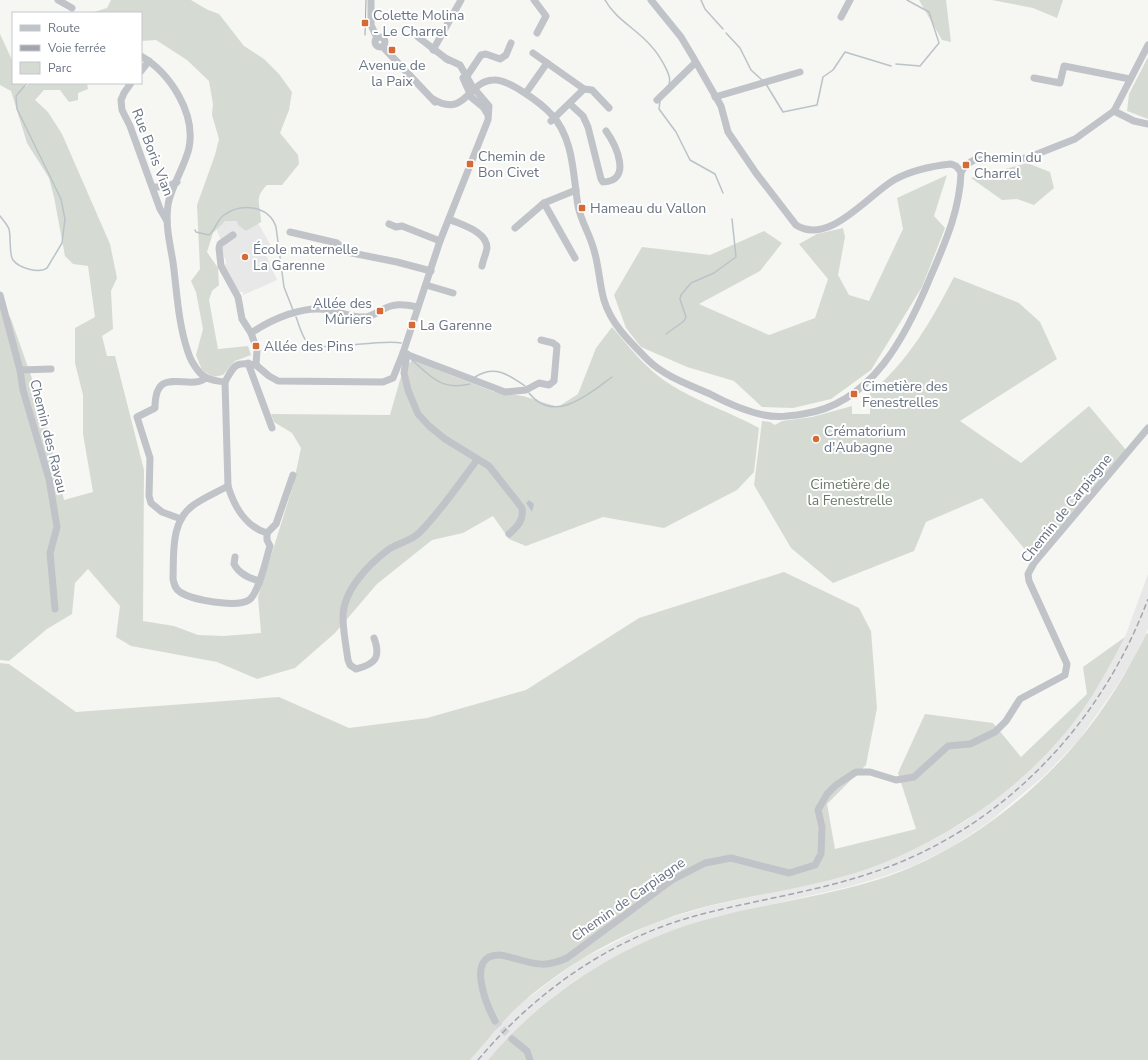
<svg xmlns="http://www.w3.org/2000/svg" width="1148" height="1060" font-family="'Nunito Sans',sans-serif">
<rect width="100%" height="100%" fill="#f6f6f3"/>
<g fill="#e7e8e7">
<polygon points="251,211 273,249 265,253 277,280 243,295 243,292 239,292 223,265 226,264 226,260 221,252 221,240 217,231 219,221"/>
<polygon points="1148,574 1148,629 1134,658 1114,690 1078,741 1044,776 989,822 950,848 913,866 882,877 848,887 711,918 637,947 576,980 553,997 488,1060 470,1060 502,1021 522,1003 548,983 580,960 653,923 710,906 833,879 869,868 933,840 966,821 1026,773 1055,745 1080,714 1125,637"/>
</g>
<g fill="#d5dbd3">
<path d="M111,0H191L208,10L219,14L244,46L264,59L279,74L292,92L289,110L280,133L298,155L299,164L282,185H267C253,199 261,204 261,222L246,231L238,225L237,221H225L213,233L207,252L218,268L219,285L212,291L209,300L218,349L248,346L251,355L235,361L223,375L213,377L202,370L196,355L203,329L196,292L191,281L200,269L197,205L215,155L219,139L212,115L213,104L209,81L187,60L156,40L141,41V13H91L107,8Z"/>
<polygon points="919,0 946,0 951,42 942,40"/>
<polygon points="992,0 1063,0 1057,18 1033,8"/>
<path d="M0,34L13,62V83H23L25,87L30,83H87L88,89L78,93V100L69,102L60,90H44L35,100L48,112L62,134L110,244L117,278L111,291L113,329L102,336L107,356H115L144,470L143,621L174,626L198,635L224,636L261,633L258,597L293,486L301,448L292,433L274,422L271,414L390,415L402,373L412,360L494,392L523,396L558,407L578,394L596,348L612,327C624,340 634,354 647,366C677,396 723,408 759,428L754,472L737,490L664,528L603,517L526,546L509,539L493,516L463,533L432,540L377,584L335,633L295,668L257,679L217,662L131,646L116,637L120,606L88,569L75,583L72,614L47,629L9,661L0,660V300L11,319L42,407L64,500L93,492L83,434V395L75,363V328L95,317L88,266L73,264L65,256L54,197L49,178L27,143L11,91L0,85Z"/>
<polygon points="1148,57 1148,119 1127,111 1129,94"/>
<polygon points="1027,163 1050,172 1054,188 1034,205 1017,199 1002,200 971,178"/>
<polygon points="947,175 934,216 945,228 922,287 871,370 831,399 793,408 762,407 734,381 687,367 641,347 626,328 614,295 642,247 710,255 764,231 782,243 760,271 699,304 769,335 815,318 828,279 799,244 817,234 843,228 845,237 838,275 849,295 869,301 903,229 897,198"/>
<path d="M954,277L1019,303L1040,322L1057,359L960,421L1021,463L1089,406L1126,450L1033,559L982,498L926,522L914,551L833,583L791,548L754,485L762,421L770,422L775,425L782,421L812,417L852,406V414H870V393C907,363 932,320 954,277Z"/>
<path d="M784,572L859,608L871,631L877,708L866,765L827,804L835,849L916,829L898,773L925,714L993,723L1021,757L1087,694L1083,667L1125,637C1111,663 1097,690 1080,714C1028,785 951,838 870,868C819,886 764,893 712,905C642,922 576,956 522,1003C502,1020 487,1041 470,1060H0V663L9,664L76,712L279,697L349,728L427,718L526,690L639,618Z"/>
<path d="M1148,633V1060H488C545,992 627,940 712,918C779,900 851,894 914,866C977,838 1034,793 1078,741C1105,709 1128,671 1146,634Z"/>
</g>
<polygon fill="#bac3c9" points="529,500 534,504 532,512 526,503"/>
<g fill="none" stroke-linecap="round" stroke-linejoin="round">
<g stroke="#bac3c9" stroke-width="1.5">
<path d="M605,0C616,20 637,29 651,46C657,52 673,76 669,83"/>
<polyline points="701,0 705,9 723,29"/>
<polyline points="726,33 740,48 751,70 762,80"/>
<polyline points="896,64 920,66 939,43 929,12 907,0"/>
<polyline points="766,84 783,112 817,105 823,77 833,70 845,52 891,66"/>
<polyline points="660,101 659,109 676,132 690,160 715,174 723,193"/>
<path d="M0,216C3,220 7,224 9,229C11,236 9,256 13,260C19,268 39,274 47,268L62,243L65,219L61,199L17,109L16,96L27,83"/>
<path d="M195,230L196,232L209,235C215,230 217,220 224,215C242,202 269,206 276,227L284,287L293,310"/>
<path d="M296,317C299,324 302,338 308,343C319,353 382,338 401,343"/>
<polyline points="666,334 684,321 686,317 680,299 681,295 691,283 714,273 736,257 732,219"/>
<path d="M412,360C431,377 442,391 470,384"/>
<path d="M475,377C495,364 509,375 525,386"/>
<path d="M529,393C554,425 589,394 612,377"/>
</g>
<polyline stroke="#d2d5d7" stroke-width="7" stroke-dasharray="7 3.5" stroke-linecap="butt" points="495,1021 512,1039"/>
<g stroke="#c0c3c7" stroke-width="7">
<polyline points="58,0 72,8"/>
<polyline points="371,0 371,25 377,38"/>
<polyline points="534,0 546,16 537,33"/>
<path d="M651,0L681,37L693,57L721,106L728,132L756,173L796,225C829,246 868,195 894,180C910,171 932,166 951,164L956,166L961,172"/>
<polyline points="841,17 850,0"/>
<circle cx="380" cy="42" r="5"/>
<polyline points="418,37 448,60"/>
<polyline points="383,47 435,102"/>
<polyline points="433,50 461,0"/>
<polyline points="533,53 584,89 551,121"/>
<path d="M141,56C170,73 196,113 189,148C185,166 170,189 168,205C165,224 170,244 173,262C177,292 178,323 188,352C190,359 195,367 200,373C207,380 216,381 225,382"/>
<polyline points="141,71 149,61"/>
<polyline points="467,76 481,55 486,54 500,59 506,55 511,43"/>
<polyline points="463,78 472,98 483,107 488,115"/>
<polyline points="1034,78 1060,83 1064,66 1130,79"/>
<polyline points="131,83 124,93 121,100 122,110 130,126 160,209 167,221"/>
<polyline points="584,89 592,90 609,108"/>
<polyline points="528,90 547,63"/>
<polyline points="715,97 800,72"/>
<path d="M433,99C466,119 468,80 494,80C508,79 541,103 551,114C574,138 573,175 578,206C581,221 589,233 593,247C599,264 599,283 604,300C611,324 630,342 648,360C664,376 690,385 710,394C727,403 744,411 764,415C777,418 790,416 803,414C872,404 906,336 930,278C945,243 960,210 961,172"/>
<polyline points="657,100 695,63"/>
<path d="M570,104L583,116L588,127L601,179L603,182C633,181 616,145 606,131"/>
<polyline points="1114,111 1134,121 1148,124"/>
<polyline points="961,172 966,165 974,160 1027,158 1075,139 1114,111 1148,45"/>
<polyline points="153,187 167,187 177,182"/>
<path d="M449,219C461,225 487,231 487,248C486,254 483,260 482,266"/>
<polyline points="389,224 396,227 402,226 440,241"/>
<polyline points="515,228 544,203"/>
<polyline points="290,232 337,243 347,252 397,262 431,271"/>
<polyline points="233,235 220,244 219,248 221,266 238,297 242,319 251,333 257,350 256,365"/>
<polyline points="575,258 544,203 576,190"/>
<polyline points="426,285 453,293"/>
<polyline points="0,295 20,370 23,390 49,479 57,527 50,553 55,609"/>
<path d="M251,333C272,319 303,305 329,310C341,312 353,318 365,317C371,317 376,313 382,310C393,303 404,304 417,307"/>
<polyline points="403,353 505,392 526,390 539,383 549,385 554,381 557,346 553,343 541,340"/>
<path d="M407,354L404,373L408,390L418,414L429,426L445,439L489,466L522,508C524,520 517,527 509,534"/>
<polyline points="248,363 272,428"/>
<polyline points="256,365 269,376 278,381 383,382 393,378 403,353 440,241 488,120 489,106 472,86 460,65 445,58"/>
<path d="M256,365C236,361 234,365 225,382L228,486C234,506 246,527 267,533"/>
<polyline points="20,370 51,369"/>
<path d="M228,486C217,492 205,497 195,504C170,520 174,553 173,579C174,584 175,589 180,592C192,600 236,608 249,600C259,593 266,559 270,546L267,540V533"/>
<path d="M181,519L162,512L151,503L149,496L150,458L137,417L155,408C155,363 188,392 206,378"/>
<polyline points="267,533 276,524 293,475"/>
<path d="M235,557L234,564C239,574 249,578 259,581"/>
<path d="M374,638C381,657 376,664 356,669L350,665L348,660C346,646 343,631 343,617C343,590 369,564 389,549C398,543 411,541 419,533C441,511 458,485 477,460"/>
<path d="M495,1021C487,1006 465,955 499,955C505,955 511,958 517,959C537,965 547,967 567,958L672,880L705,863L731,858L789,873L815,865L821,854L822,827L818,810L827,794L836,785L856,772H870L896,780L914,777L948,746L970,744L995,732L1006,721L1020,699L1065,675L1067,664L1029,581L1028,574L1034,563L1148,428"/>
<polyline points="512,1039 527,1051 530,1060"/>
</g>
<polyline stroke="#a2a6ac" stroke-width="1" points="365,35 366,0"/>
<path stroke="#a2a6ac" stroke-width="1.5" stroke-dasharray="6 3" stroke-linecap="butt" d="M478,1060C534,993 610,939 695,916C754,900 816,892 874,872C1002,829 1101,725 1148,599"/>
</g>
<g fill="#d56b34" stroke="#fff" stroke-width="1.5">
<rect x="361" y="19" width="8" height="8" rx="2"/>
<rect x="388" y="46" width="8" height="8" rx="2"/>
<rect x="466" y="160" width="8" height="8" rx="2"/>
<rect x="962" y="161" width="8" height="8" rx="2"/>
<rect x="578" y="204" width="8" height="8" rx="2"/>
<circle cx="245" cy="257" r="4"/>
<rect x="376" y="307" width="8" height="8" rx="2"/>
<rect x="408" y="321" width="8" height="8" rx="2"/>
<rect x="252" y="342" width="8" height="8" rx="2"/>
<rect x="850" y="390" width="8" height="8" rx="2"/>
<circle cx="816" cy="439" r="4"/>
</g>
<g text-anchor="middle" stroke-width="4" stroke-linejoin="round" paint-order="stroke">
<g font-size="14" fill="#687382" stroke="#fff" text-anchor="start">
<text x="373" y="20">Colette Molina<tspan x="373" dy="16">- Le Charrel</tspan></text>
<text x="392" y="70" text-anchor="middle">Avenue de<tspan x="392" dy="16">la Paix</tspan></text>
<text x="478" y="161">Chemin de<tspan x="478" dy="16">Bon Civet</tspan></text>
<text x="974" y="162">Chemin du<tspan x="974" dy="16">Charrel</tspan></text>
<text x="590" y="213">Hameau du Vallon</text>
<text x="253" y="254">École maternelle<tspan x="253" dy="16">La Garenne</tspan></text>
<text x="372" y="308" text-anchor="end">Allée des<tspan x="372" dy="16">Mûriers</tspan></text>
<text x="420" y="330">La Garenne</text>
<text x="264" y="351">Allée des Pins</text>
<text x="862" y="391">Cimetière des<tspan x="862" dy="16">Fenestrelles</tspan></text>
<text x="824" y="436">Crématorium<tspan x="824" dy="16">d'Aubagne</tspan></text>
</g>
<g font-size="14" fill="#687382" stroke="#fff">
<text transform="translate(153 152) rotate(69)" y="5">Rue Boris Vian</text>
<text transform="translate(49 436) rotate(76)" y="5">Chemin des Ravau</text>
<text transform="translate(1066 508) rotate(-51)" y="5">Chemin de Carpiagne</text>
<text transform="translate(628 899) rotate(-35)" y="5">Chemin de Carpiagne</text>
</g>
<g font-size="14" fill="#687a66" stroke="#fff">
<text x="850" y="489">Cimetière de<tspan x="850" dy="16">la Fenestrelle</tspan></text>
</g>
</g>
<rect x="12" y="12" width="130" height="72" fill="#ffffff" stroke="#c3c7cd"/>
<rect x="20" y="25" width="20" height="6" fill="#c0c3c7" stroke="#c3c7cd"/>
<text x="48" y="32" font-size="12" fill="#687382">Route</text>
<rect x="20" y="45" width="20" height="6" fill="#a2a6ac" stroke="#c3c7cd"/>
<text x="48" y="52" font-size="12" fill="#687382">Voie ferrée</text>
<rect x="20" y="62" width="20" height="12" fill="#d5dbd3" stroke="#c3c7cd"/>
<text x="48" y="72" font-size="12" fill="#687382">Parc</text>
</svg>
